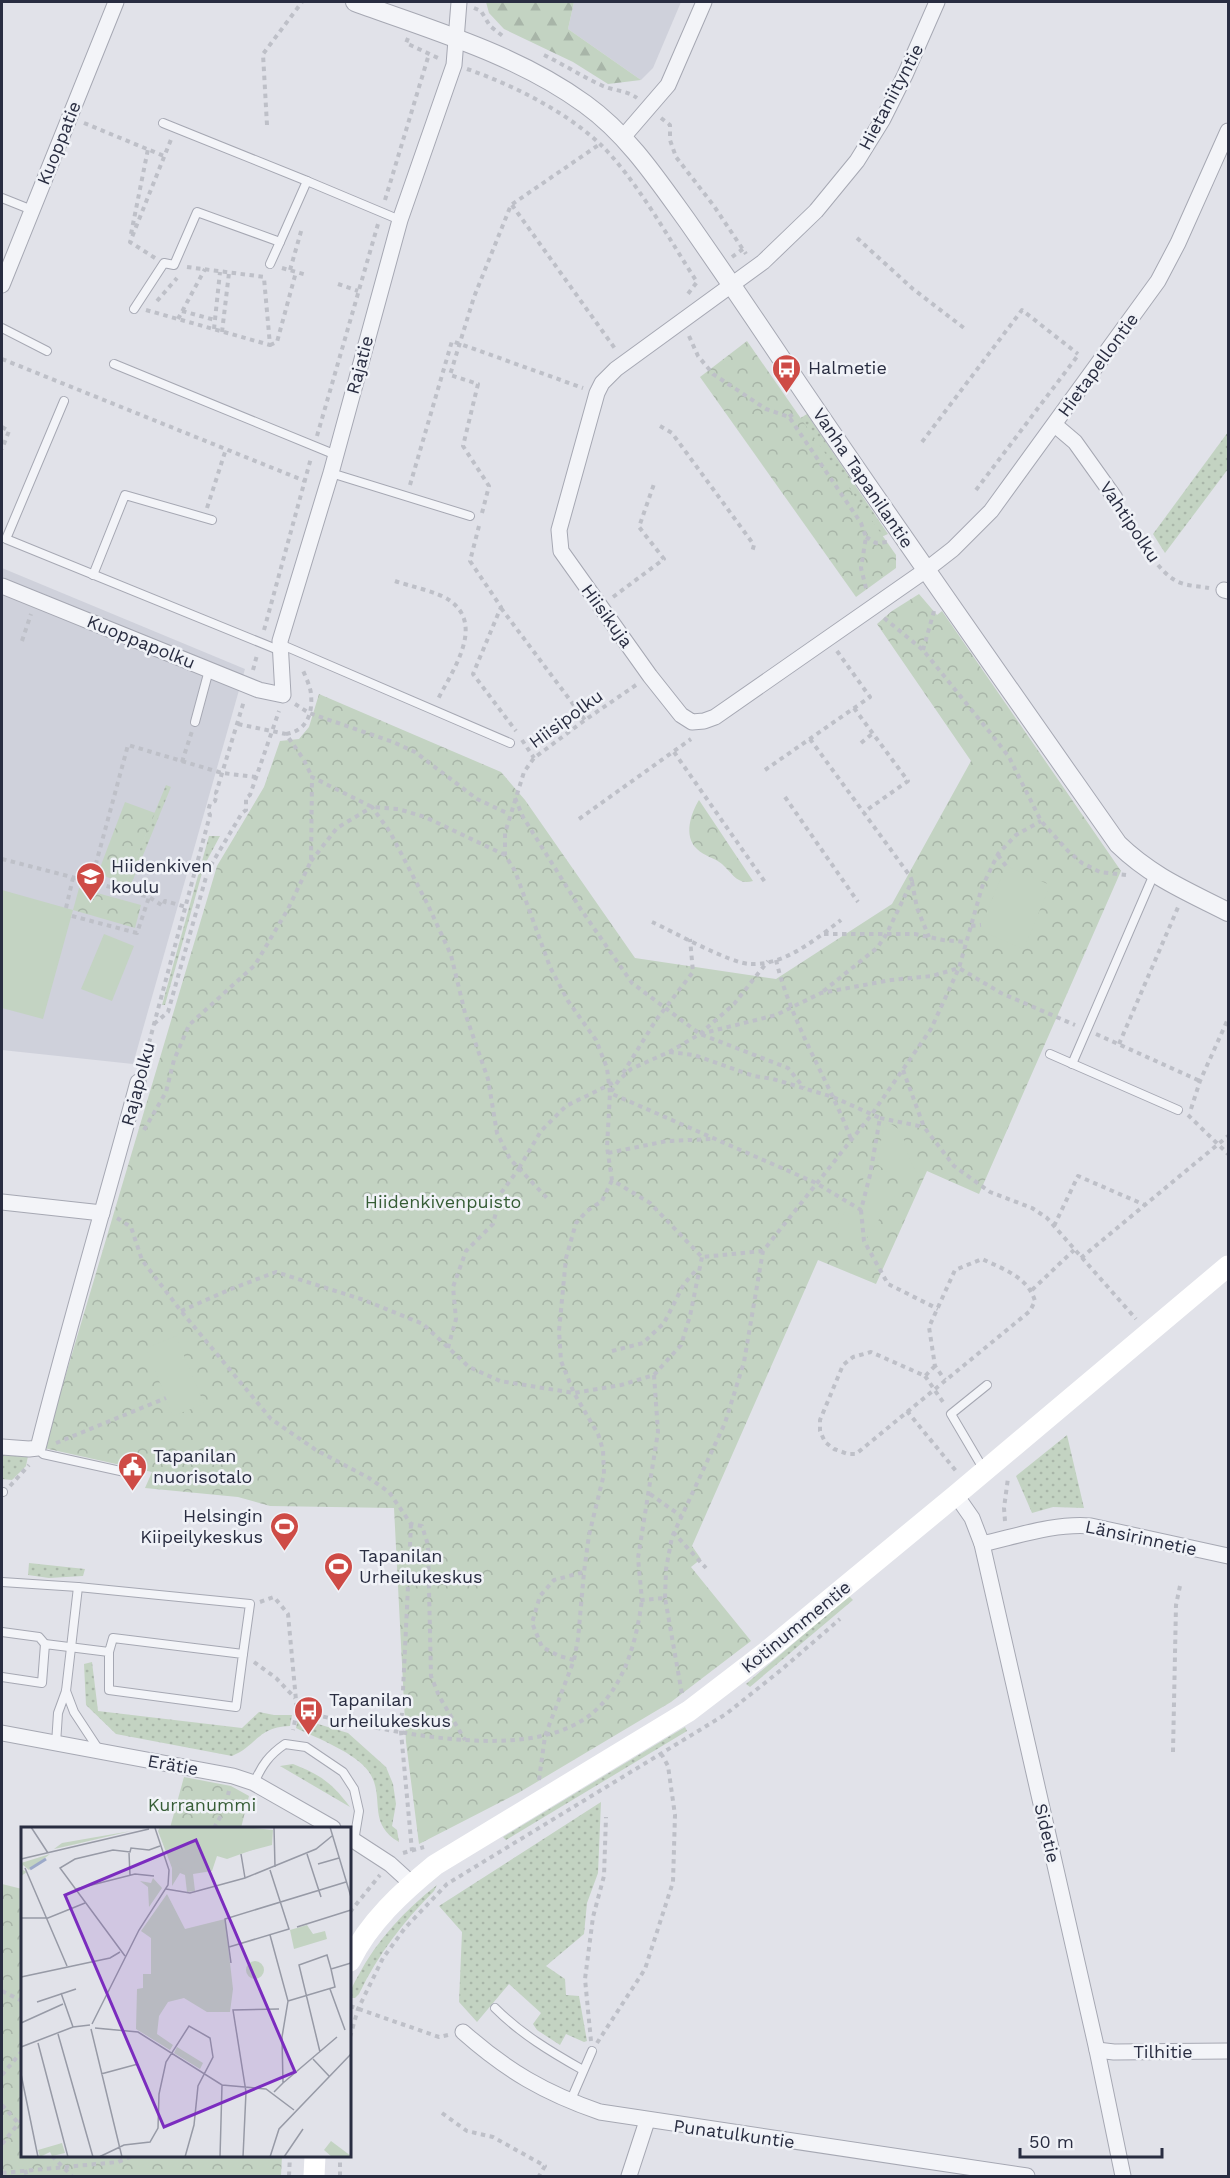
<svg xmlns="http://www.w3.org/2000/svg" width="1230" height="2178" font-family="'Work Sans',sans-serif">
<defs>
<pattern id="grass-dots" width="8" height="8" patternUnits="userSpaceOnUse" patternTransform="scale(1.5)"><rect width="8" height="8" fill="#c3d3c2"/><path d="M2 2h.1M6 6h.1" fill="none" stroke="#a8b5a8" stroke-width="1.8" stroke-linecap="round"/></pattern>
<pattern id="forest-firs" width="22" height="20" patternUnits="userSpaceOnUse" patternTransform="scale(1.5)"><rect width="22" height="20" fill="#c3d3c2"/><path d="M5 1l3.5 6h-7zM16 11l3.5 6h-7z" fill="#a8b5a8"/></pattern>
<pattern id="park-crowns" width="20" height="18" patternUnits="userSpaceOnUse" patternTransform="scale(1.5)"><rect width="20" height="18" fill="#c3d3c2"/><path d="M2 6a3 3 0 1 1 6 0M12 15a3 3 0 1 1 6 0" fill="none" stroke="#a8b5a8"/></pattern>
</defs>
<rect width="100%" height="100%" fill="#e1e2e9"/>
<g fill="#cfd1db">
<polygon points="574,2 681,2 653,68 641,80 568,29"/>
<polygon points="2,568 245,669 133,1064 2,1050"/>
</g>
<g fill="url(#grass-dots)">
<polygon points="807,414 888,534 881,537 799,419"/>
<polygon points="1228,432 1228,469 1165,553 1153,534"/>
<polygon points="166,785 171,787 130,887 125,885"/>
<polygon points="209,836 220,836 204,866 165,1005 162,1005"/>
<polygon points="1067,1435 1084,1508 1053,1507 1032,1513 1016,1476"/>
<polygon points="2,1454 28,1456 26,1466 12,1480 2,1479"/>
<polygon points="29,1563 85,1569 83,1576 49,1578 28,1575"/>
<polygon points="849,1596 853,1600 750,1687 746,1684"/>
<path d="M92,1662L98,1711L242,1728L259,1712L274,1715H292L290,1726C257,1727 257,1746 232,1756L116,1734L86,1705L84,1664Z"/>
<path d="M298,1718L348,1733L386,1767L393,1784L396,1804L392,1826L397,1830L399,1842C366,1823 386,1797 369,1772C356,1753 317,1738 296,1728Z"/>
<polygon points="685,1727 687,1731 506,1840 503,1837"/>
<path d="M293,1764C321,1775 332,1783 350,1807L280,1766Z"/>
<polygon points="601,1802 598,1873 587,1903 584,1934 546,1966 565,1979 566,1995 579,1996 587,2041 584,2042 566,2034 560,2045 537,2030 533,2024 541,2013 509,1984 477,2022 459,2002 462,1932 439,1906"/>
<path d="M437,1885L434,1891C403,1922 378,1954 359,1994L355,1998H350C350,1990 354,1983 358,1976C377,1940 405,1910 437,1885Z"/>
</g>
<polygon fill="url(#forest-firs)" points="486,2 574,2 568,29 641,80 608,84 573,62 504,29 489,13"/>
<g fill="url(#park-crowns)">
<polygon points="747,341 896,555 896,568 856,597 700,377"/>
<polygon points="919,594 937,615 942,611 1121,871 979,1194 927,1171 876,1284 818,1260 692,1546 701,1559 691,1567 751,1641 671,1702 520,1792 419,1844 406,1742 394,1508 270,1506 238,1497 145,1488 152,1472 44,1448 217,866 264,787 280,741 299,739 309,727 319,694 501,772 525,800 635,958 776,979 892,904 971,761 877,624 892,611"/>
<path d="M699,800L753,881C738,886 732,873 722,864C715,858 704,856 697,849C683,836 691,813 699,800Z"/>
<polygon points="125,802 155,813 125,885 98,873"/>
<polygon points="79,888 141,905 135,928 73,910"/>
<polygon points="184,1777 231,1786 249,1796 241,1828 170,1828"/>
<polygon points="2,1884 22,1889 22,2156 282,2156 281,2176 2,2176"/>
</g>
<g fill="#c3d3c2">
<polygon points="1006,866 1050,885 1024,949 979,930"/>
<polygon points="2,890 73,910 43,1019 2,1008"/>
<polygon points="104,934 134,946 112,1001 81,989"/>
<path d="M888,1123C902,1128 903,1137 907,1150C909,1160 915,1169 919,1178L909,1189L877,1164L884,1124Z"/>
<polygon points="867,1172 896,1194 860,1248 836,1228"/>
<polygon points="176,1336 204,1404 173,1416 146,1348"/>
</g>
<g fill="none" stroke-linecap="round" stroke-linejoin="round">
<defs>
<g id="service">
<polyline points="163,123 307,181"/>
<polyline points="2,198 32,210"/>
<polyline points="270,264 280,242"/>
<polyline points="134,309 164,263 174,265 197,212 280,242 307,181 400,220"/>
<polyline points="2,328 47,351"/>
<polyline points="114,364 336,455"/>
<polyline points="64,401 6,539 281,651"/>
<polyline points="331,473 470,516"/>
<polyline points="93,575 125,495 212,520"/>
<polyline points="280,644 510,743"/>
<polyline points="195,722 209,670"/>
<polyline points="1050,1054 1178,1110"/>
<polyline points="1072,1064 1154,874"/>
<polyline points="38,1448 43,1454 134,1474"/>
<polyline points="984,1470 951,1414 987,1385"/>
<polyline points="2,1492 3,1492"/>
<polyline points="2,1582 78,1587 250,1604 243,1654"/>
<polyline points="2,1632 39,1637 45,1644"/>
<polyline points="2,1677 42,1683 45,1644 109,1652 113,1638 243,1654 236,1707 109,1690 109,1652"/>
<polyline points="66,1691 74,1712 99,1750"/>
<polyline points="56,1744 58,1713 66,1691 78,1587"/>
<path d="M254,1783C262,1765 269,1755 285,1744L306,1747L343,1772L354,1789L359,1811L354,1841"/>
<path d="M495,2008C521,2034 551,2052 583,2070"/>
<polyline points="570,2102 592,2051"/>
</g>
<g id="minor">
<polyline points="937,2 905,75 883,119 857,161 816,211 763,262 616,369 602,383 597,393 559,530 561,551 650,676 681,715 692,722 704,721 715,717 926,570 953,549 991,511 1158,281 1178,243 1228,131"/>
<polyline points="624,136 668,85 704,2"/>
<polyline points="2,285 116,2"/>
<polyline points="1055,425 1075,442 1115,498"/>
<polyline points="2,586 259,690 283,695 280,641 331,473 400,220 454,65 459,2"/>
<polyline points="1224,590 1228,591"/>
<polyline points="2,1202 102,1213"/>
<path d="M2,1447L29,1449L38,1448C69,1325 105,1204 138,1082"/>
<polyline points="956,1495 972,1518 982,1544 1097,2050 1123,2176"/>
<path d="M982,1544C1018,1536 1054,1523 1091,1526L1228,1556"/>
<polyline points="2,1733 233,1776 254,1783 333,1828"/>
<polyline points="350,1838 390,1864 412,1884"/>
<path d="M463,2032C507,2071 545,2093 600,2112L1027,2176"/>
<polyline points="1097,2050 1114,2052 1228,2051"/>
<polyline points="629,2176 647,2121"/>
</g>
<path id="tertiary" d="M355,2C434,31 516,54 585,104C628,135 657,179 688,222C725,275 761,328 797,382C902,537 1010,690 1118,844C1152,877 1187,891 1228,912"/>
</defs>
<use href="#service" stroke="#a6a8b3" stroke-width="10"/>
<use href="#minor" stroke="#a6a8b3" stroke-width="17"/>
<use href="#tertiary" stroke="#a6a8b3" stroke-width="20"/>
<g stroke="#bec0c8" stroke-width="4" stroke-dasharray="4.5 4.5" stroke-linecap="butt">
<polyline points="474,8 481,11 490,26 504,37"/>
<polyline points="408,38 406,43 438,58"/>
<path d="M544,55C563,64 581,76 601,85C613,91 626,90 637,98"/>
<path d="M467,69C513,85 563,110 599,143C635,177 669,239 697,282L687,295"/>
<polyline points="661,118 670,125 670,140 676,157 714,206 746,254"/>
<polyline points="84,123 164,156"/>
<polyline points="267,125 263,54 302,2"/>
<polyline points="385,200 429,54"/>
<polyline points="512,205 616,350"/>
<polyline points="131,234 148,149"/>
<polyline points="857,238 913,289 964,328"/>
<polyline points="732,257 743,249"/>
<polyline points="155,258 130,242 172,137"/>
<polyline points="187,267 265,277"/>
<polyline points="282,268 307,275"/>
<polyline points="290,270 302,228"/>
<polyline points="338,284 358,291"/>
<polyline points="157,301 177,278"/>
<polyline points="146,310 270,345 264,278"/>
<polyline points="182,311 215,320"/>
<polyline points="178,319 205,269"/>
<polyline points="214,329 220,272"/>
<polyline points="222,332 229,273"/>
<polyline points="689,336 698,356 713,374 766,409 789,417 861,523 866,537 861,568 867,592"/>
<polyline points="270,345 277,342 296,272"/>
<polyline points="2,359 305,481"/>
<polyline points="789,417 796,412"/>
<polyline points="660,426 672,433 754,545 752,552"/>
<polyline points="2,427 9,431 2,449"/>
<polyline points="317,436 378,224"/>
<polyline points="922,442 1022,310 1078,354"/>
<polyline points="410,485 452,341 583,388"/>
<polyline points="976,490 1079,354"/>
<polyline points="207,508 226,449"/>
<path d="M1124,512C1136,531 1154,567 1173,579C1183,586 1197,586 1209,588"/>
<polyline points="482,513 489,486 463,446 478,384 450,375 474,297 511,205 600,144"/>
<polyline points="479,526 470,561 501,607 473,674 516,731"/>
<polyline points="866,537 876,543 887,542"/>
<path d="M395,581C409,586 438,592 449,600C486,625 452,671 437,701"/>
<polyline points="613,597 664,559 639,527 654,484"/>
<polyline points="501,608 585,720"/>
<polyline points="884,618 923,650 992,735 1009,757 1041,821 1068,851 1082,863 1100,872 1126,875"/>
<polyline points="264,630 311,458"/>
<polyline points="22,641 31,614"/>
<polyline points="923,650 934,611"/>
<polyline points="253,670 257,655"/>
<polyline points="636,685 585,720 534,758 524,772 505,833 505,855 515,871 550,967 568,1001 596,1040 607,1068 610,1093 816,1183 861,1210 870,1175 880,1118 833,1097 773,1079 754,1076 694,1055 669,1052"/>
<polyline points="295,704 309,713 393,742 415,752 477,799 509,814"/>
<polyline points="854,708 908,781 864,812"/>
<polyline points="238,724 286,734 304,760 312,777"/>
<path d="M286,734C306,731 313,714 311,695C311,687 305,676 302,668"/>
<polyline points="810,739 910,876 912,881 886,935 877,948 821,993"/>
<polyline points="522,740 534,758"/>
<polyline points="861,743 872,734"/>
<polyline points="674,752 765,882"/>
<polyline points="182,762 192,731"/>
<polyline points="765,770 870,697 837,651"/>
<polyline points="785,797 858,902"/>
<polyline points="515,798 523,817 580,908 632,983 700,1034 788,1068 804,1088"/>
<polyline points="579,819 691,739"/>
<polyline points="998,855 1006,866"/>
<polyline points="2,859 149,897 163,906 165,901 186,907"/>
<polyline points="311,861 337,828 372,807 390,832 428,905 451,955 465,1013 488,1079 497,1133 510,1159 547,1198"/>
<polyline points="91,882 128,745 222,773 256,777"/>
<polyline points="912,882 917,908 929,937"/>
<polyline points="66,908 73,878"/>
<polyline points="72,916 137,933 149,897"/>
<path d="M652,922C674,932 729,963 750,964C784,966 816,939 841,920"/>
<polyline points="971,926 981,925"/>
<polyline points="824,934 915,934 943,940 967,942"/>
<path d="M776,960C791,1023 828,1079 851,1139"/>
<polyline points="154,1024 168,1012 208,870 242,813 246,810 246,798 250,795 279,711"/>
<polyline points="700,1034 734,1004 768,961"/>
<polyline points="1096,1034 1200,1081"/>
<polyline points="1119,1044 1179,905"/>
<polyline points="142,1069 210,815 208,811 210,804 215,801 217,794 216,793 244,701"/>
<polyline points="903,1070 924,1127 954,1166 990,1192 1032,1208 1047,1218 1136,1319"/>
<polyline points="623,1073 656,1020 693,972 690,939"/>
<polyline points="1191,1109 1200,1081 1228,1019"/>
<polyline points="1188,1115 1228,1154"/>
<polyline points="880,1118 924,1127"/>
<polyline points="144,1130 166,1092 174,1060 189,1025 255,965 288,909 311,861 312,777 372,807 398,809 425,817 505,855"/>
<polyline points="608,1153 667,1141 713,1139"/>
<polyline points="519,1168 541,1131 566,1106 617,1081"/>
<polyline points="861,1210 864,1241 888,1284 938,1309"/>
<polyline points="117,1218 131,1227 142,1260 181,1311 271,1419 316,1450 369,1478 389,1492 411,1524 422,1526 428,1545 431,1676 439,1696 465,1740"/>
<polyline points="1054,1226 1078,1176 1145,1205"/>
<polyline points="763,1251 702,1257 650,1203 612,1180 607,1147 610,1093 619,1080 631,1069 669,1052 700,1034 776,1015 821,993 891,980 932,976 959,968 1001,993 1075,1025"/>
<polyline points="1081,1258 1228,1136"/>
<polyline points="1032,1290 1074,1250"/>
<polyline points="181,1311 231,1289 276,1272 364,1300 423,1324 469,1367 500,1381 574,1393 621,1385 654,1375 681,1345 690,1316 702,1257"/>
<polyline points="448,1348 456,1319 453,1287 466,1251 493,1224 501,1193 520,1167"/>
<polyline points="612,1351 643,1343 664,1323 684,1284 698,1268"/>
<path d="M935,1366L925,1376L871,1352L853,1357L843,1365L820,1420V1431L825,1442L834,1449L848,1454H856L1030,1311L1035,1301C1028,1277 1003,1269 982,1259L955,1270L929,1327L935,1366L945,1380"/>
<polyline points="654,1375 658,1432 638,1558 642,1600 665,1598 682,1694"/>
<polyline points="925,1376 945,1405"/>
<polyline points="907,1411 956,1471"/>
<polyline points="56,1443 166,1398"/>
<polyline points="10,1486 29,1465"/>
<polyline points="650,1494 681,1516"/>
<polyline points="1005,1521 1004,1508 1008,1478"/>
<polyline points="411,1524 401,1732 412,1851"/>
<polyline points="673,1532 706,1568"/>
<polyline points="665,1598 666,1569 672,1537 725,1423 744,1362 763,1251 872,1114 931,1029 959,968 982,887 998,854 1016,835 1041,821"/>
<polyline points="260,1602 274,1597 288,1614 297,1711 293,1730"/>
<polyline points="574,1660 559,1656 542,1647 532,1623 540,1596 554,1580 584,1572"/>
<polyline points="254,1662 276,1678 295,1698"/>
<path d="M297,1711C375,1727 535,1771 598,1708C626,1681 637,1638 642,1600"/>
<polyline points="1173,1752 1176,1605 1180,1586"/>
<polyline points="539,1780 545,1736 574,1660 578,1639 584,1572 589,1535 604,1474 603,1450 598,1434 574,1393 561,1361 559,1331 566,1258 576,1223 587,1211 602,1201 612,1180"/>
<polyline points="214,1828 223,1812 229,1791"/>
<polyline points="403,1853 424,1847"/>
<polyline points="350,1912 380,1875"/>
<polyline points="2,1991 22,2001"/>
<polyline points="350,2006 439,2037 448,2035"/>
<polyline points="350,2037 358,2009 383,1958 405,1928 447,1884 726,1714 781,1670 840,1619"/>
<polyline points="591,2041 585,1979 593,1917 604,1876 606,1817"/>
<polyline points="597,2043 645,1969 673,1882 675,1815 668,1766 662,1755"/>
<polyline points="2,2075 22,2051"/>
<polyline points="2,2105 22,2127"/>
<polyline points="442,2113 467,2131 493,2137 545,2166 539,2176"/>
<polyline points="2,2144 22,2119"/>
<polyline points="52,2156 72,2176"/>
<polyline points="25,2170 27,2176"/>
<polyline points="2,2173 118,2162 132,2156"/>
<polyline points="289,2176 290,2156"/>
<polyline points="340,2176 340,2156"/>
</g>
<use href="#service" stroke="#f3f4f8" stroke-width="8"/>
<use href="#minor" stroke="#f3f4f8" stroke-width="15"/>
<use href="#tertiary" stroke="#f3f4f8" stroke-width="18"/>
<g stroke="#fff" stroke-width="21">
<path d="M350,1961C369,1922 402,1892 435,1865L689,1711L766,1652L956,1495L1228,1266"/>
<polyline points="314,2176 315,2156"/>
</g>
</g>
<defs>
<symbol id="bus-pin" viewBox="-11 -11 22 30"><path d="M0 17L-7.5 6A9.5 9.5 0 1 1 7.5 6Z" fill="#ce4b46" stroke="#f0f2f7"/><path d="M-5-6H5V4H4V6H2V4H-2V6H-4V4H-5ZM-3.5-4V0h7V-4ZM-3.5 1.2v1.5H-2V1.2ZM2 1.2v1.5H3.5V1.2Z" fill="#fff"/></symbol>
<symbol id="school-pin" viewBox="-11 -11 22 30"><path d="M0 17L-7.5 6A9.5 9.5 0 1 1 7.5 6Z" fill="#ce4b46" stroke="#f0f2f7"/><path d="M0-5L7-2L0 1L-7-2ZM-4 1L0 2.5L4 1V4Q0 6-4 4Z" fill="#fff"/></symbol>
<symbol id="civic-pin" viewBox="-11 -11 22 30"><path d="M0 17L-7.5 6A9.5 9.5 0 1 1 7.5 6Z" fill="#ce4b46" stroke="#f0f2f7"/><path d="M-.6-6.5H3V-4.5H.6V-3L4-1V1h2V6H-6V1h2V-1L-.6-3ZM-1.2 2.5V6h2.4V2.5Z" fill="#fff"/></symbol>
<symbol id="stadium-pin" viewBox="-11 -11 22 30"><path d="M0 17L-7.5 6A9.5 9.5 0 1 1 7.5 6Z" fill="#ce4b46" stroke="#f0f2f7"/><path d="M0-5a6.5 5 0 1 0 0 10a6.5 5 0 1 0 0-10ZM-3.5-1.8h7v3.6h-7Z" fill="#fff"/></symbol>
</defs>
<g fill-rule="evenodd">
<use href="#bus-pin" x="770" y="352" width="33" height="45"/>
<use href="#school-pin" x="74" y="860" width="33" height="45"/>
<use href="#civic-pin" x="116" y="1450" width="33" height="45"/>
<use href="#stadium-pin" x="268" y="1510" width="33" height="45"/>
<use href="#stadium-pin" x="322" y="1550" width="33" height="45"/>
<use href="#bus-pin" x="292" y="1694" width="33" height="45"/>
</g>
<g text-anchor="middle" stroke-width="5" stroke-linejoin="round" paint-order="stroke">
<g font-size="18" fill="#292d41" stroke="#f0f2f7">
<text transform="translate(891 97) rotate(-62)" y="6">Hietaniityntie</text>
<text transform="translate(59 143) rotate(-68)" y="6">Kuoppatie</text>
<text transform="translate(360 365) rotate(-75)" y="6">Rajatie</text>
<text transform="translate(1098 365) rotate(-54)" y="6">Hietapellontie</text>
<text transform="translate(863 478) rotate(56)" y="6">Vanha Tapanilantie</text>
<text transform="translate(1130 522) rotate(56)" y="6">Vahtipolku</text>
<text transform="translate(607 616) rotate(54)" y="6">Hiisikuja</text>
<text transform="translate(141 642) rotate(22)" y="6">Kuoppapolku</text>
<text transform="translate(566 719) rotate(-36)" y="6">Hiisipolku</text>
<text transform="translate(138 1084) rotate(-75)" y="6">Rajapolku</text>
<text transform="translate(1141 1538) rotate(12)" y="6">Länsirinnetie</text>
<text transform="translate(796 1627) rotate(-39)" y="6">Kotinummentie</text>
<text transform="translate(173 1765) rotate(10)" y="6">Erätie</text>
<text transform="translate(1047 1833) rotate(77)" y="6">Sidetie</text>
<text x="1163" y="2058">Tilhitie</text>
<text transform="translate(734 2134) rotate(8)" y="6">Punatulkuntie</text>
</g>
<g font-size="18" fill="#292d41" stroke="#f0f2f7" text-anchor="start">
<text x="808" y="374">Halmetie</text>
<text x="111" y="872">Hiidenkiven<tspan x="111" dy="21">koulu</tspan></text>
<text x="153" y="1462">Tapanilan<tspan x="153" dy="21">nuorisotalo</tspan></text>
<text x="263" y="1522" text-anchor="end">Helsingin<tspan x="263" dy="21">Kiipeilykeskus</tspan></text>
<text x="359" y="1562">Tapanilan<tspan x="359" dy="21">Urheilukeskus</tspan></text>
<text x="329" y="1706">Tapanilan<tspan x="329" dy="21">urheilukeskus</tspan></text>
</g>
<g font-size="18" fill="#365d36" stroke="#f0f2f7">
<text x="443" y="1208">Hiidenkivenpuisto</text>
<text x="202" y="1811">Kurranummi</text>
</g>
</g>
<g transform="translate(21 1827)">
<rect width="330" height="330" fill="#e1e2e9"/>
<path d="M110,4L51,18L33,22L41,16ZM29,27L8,43L2,38V43L6,45L0,49V36ZM132,51L141,61L128,80L127,60L119,54L130,56Z" fill="#c3d3c2"/>
<path d="M222,0L252,3L251,18L220,26ZM286,98L292,107L304,104L306,112L273,122L269,103ZM310,314L330,329V330H311L303,323Z" fill="#c3d3c2"/>
<path d="M139,0H229L234,22L206,32L196,29L191,44L172,47L174,64L166,65L164,48L159,46L151,59V41L137,4ZM146,67L164,102L204,92L212,162L209,185H186L163,171L147,175L138,189L136,207L152,218L149,223L115,202L116,162L122,161V147H130V111L120,104ZM156,220L182,236L179,242L153,226ZM41,316L44,326L31,329L29,325L19,330L17,323Z" fill="#c3d3c2"/>
<path d="M156 34a9 9 0 1 1 18 0a9 9 0 1 1-18 0ZM225 143a9 9 0 1 1 18 0a9 9 0 1 1-18 0Z" fill="#c3d3c2"/>
<path fill="none" stroke="#9ca9c9" stroke-width="3" d="M9,42L25,32"/>
<path fill="none" stroke="#979aa6" stroke-width="1.5" d="M10,0L27,26M253,0L254,40M309,0L330,70M108,26L109,48M220,27L224,51M286,27L300,70M0,32L128,2M297,37L318,31M4,41L46,139M55,62L114,47L133,49M145,62L169,66L224,51L295,22L311,9M0,91H27L64,76M276,100L330,83M249,108L267,174L261,210L262,256L253,265M208,120L268,102L249,43M104,129L39,41L54,32L92,23L109,25L110,21L128,23L139,19M210,136L204,92L325,55M0,150L89,131L99,125M309,162L324,203M40,166L52,200M267,174L314,160L310,142L330,136M16,175L55,162M0,196L42,177M71,197L118,103L147,58L148,43L134,1M74,201L117,205L201,258L245,262L273,283M70,202L101,330M37,207L72,330M17,216L47,330M0,220L52,200L69,198M299,225L278,138L306,128L310,142M292,232L308,249M0,247L17,330M80,247L117,237M262,256L316,210M78,330L103,318L129,315L137,301L138,267L145,235L168,199L189,211L192,230L177,259L173,298L164,330M199,330L201,258M222,330L225,265L212,183L258,182M249,330L258,302L330,227M263,330L282,302"/>
<path fill="#7b2cbf" fill-opacity="0.15" stroke="#7b2cbf" stroke-width="3" d="M175,13L274,245L143,300L44,68Z"/>
<rect width="330" height="330" fill="none" stroke="#292d41" stroke-width="3"/>
</g>
<rect width="1230" height="2178" fill="none" stroke="#292d41" stroke-width="6"/>
<path d="M1020 2148v9h142v-9" fill="none" stroke="#292d41" stroke-width="3"/>
<text x="1029" y="2148" font-size="18" fill="#292d41" stroke="#f0f2f7" stroke-width="4.5" paint-order="stroke">50 m</text>
</svg>
